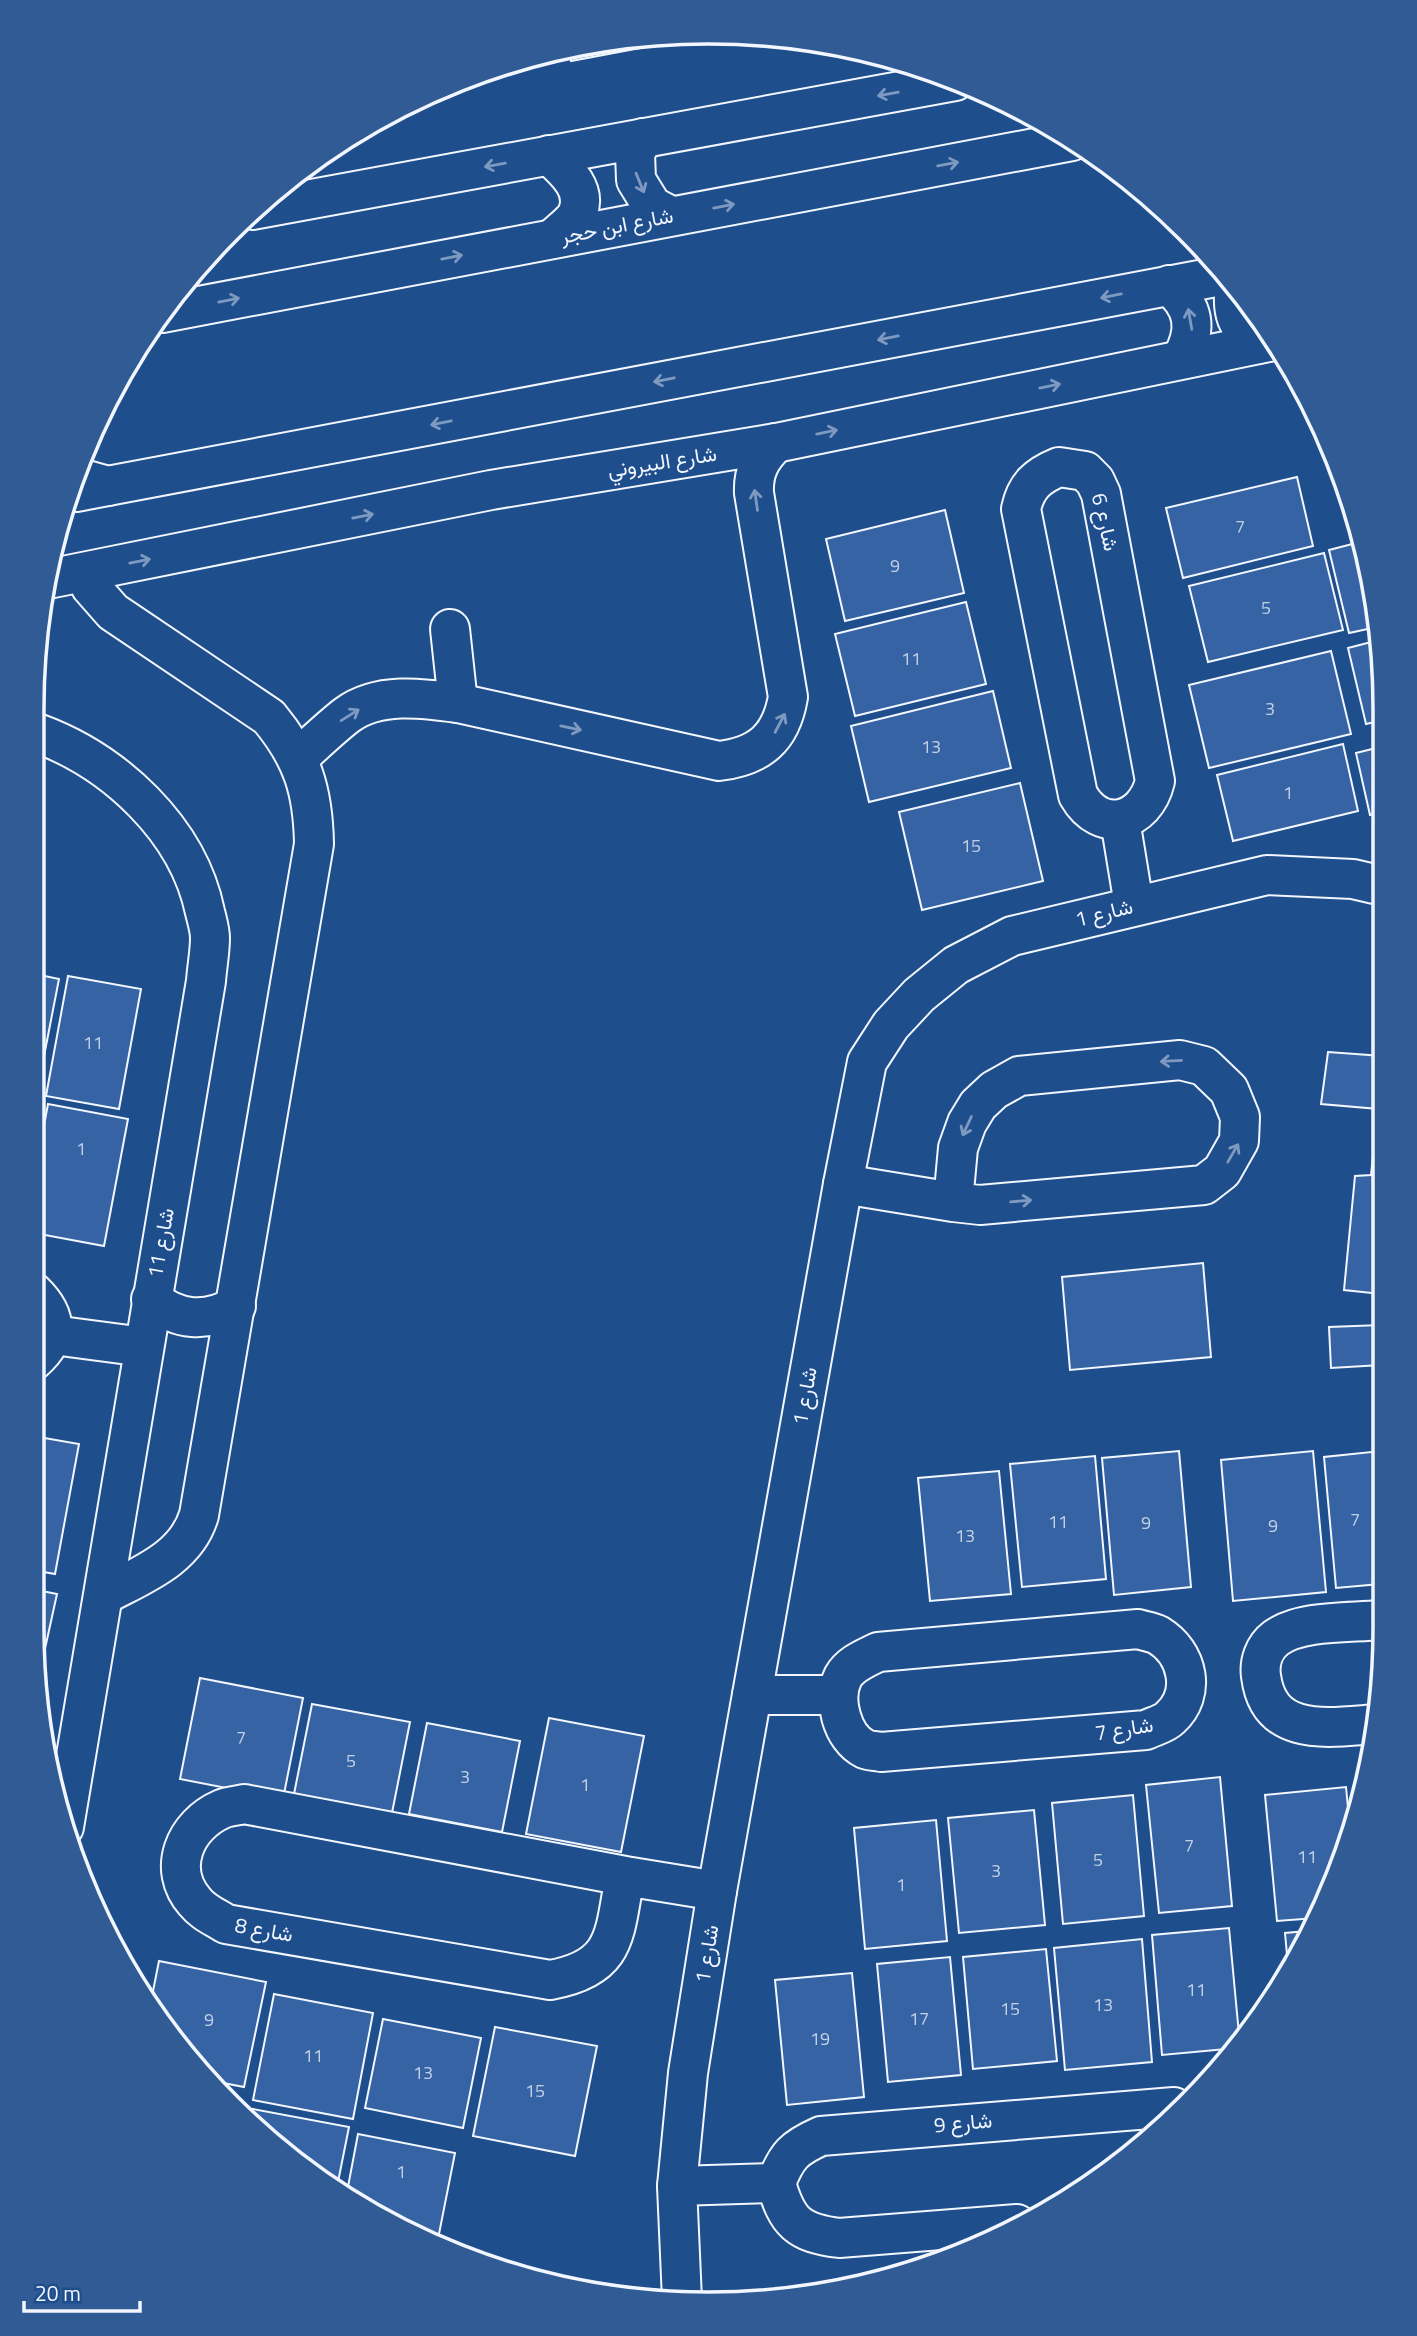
<svg xmlns="http://www.w3.org/2000/svg" width="1417" height="2336" font-family="'Titillium Web',Vazirmatn,sans-serif">
<rect width="100%" height="100%" fill="#1f4e8c"/>
<g fill="#3563a3" stroke="#f2f6ff" stroke-width="2">
<polygon points="661,36 662,44 571,61 568,49 620,37"/>
<polygon points="554,53 556,62 464,80 491,68"/>
<polygon points="1297,477 1313,546 1183,578 1166,508"/>
<polygon points="945,510 964,593 845,621 826,539"/>
<polygon points="1360,542 1377,627 1349,633 1329,550"/>
<polygon points="1324,553 1343,630 1208,662 1189,586"/>
<polygon points="966,602 986,684 855,716 835,634"/>
<polygon points="1379,640 1384,664 1384,720 1366,724 1348,648"/>
<polygon points="1331,651 1351,734 1209,768 1189,685"/>
<polygon points="993,691 1011,768 869,802 851,726"/>
<polygon points="1343,744 1358,811 1233,841 1217,775"/>
<polygon points="1384,746 1383,812 1370,815 1356,753"/>
<polygon points="1020,783 1043,881 922,910 899,812"/>
<polygon points="35,974 59,979 38,1087 35,1087"/>
<polygon points="68,976 141,989 119,1109 46,1096"/>
<polygon points="1328,1052 1382,1056 1381,1294 1344,1290 1355,1176 1371,1175 1378,1109 1321,1104"/>
<polygon points="48,1104 128,1119 104,1246 34,1233 34,1179"/>
<polygon points="1203,1263 1211,1357 1070,1370 1062,1277"/>
<polygon points="1381,1325 1381,1365 1331,1368 1329,1327"/>
<polygon points="33,1436 79,1444 55,1574 32,1570"/>
<polygon points="1179,1451 1191,1587 1114,1595 1102,1458"/>
<polygon points="1313,1451 1326,1592 1233,1601 1221,1460"/>
<polygon points="1381,1451 1380,1584 1336,1588 1324,1457"/>
<polygon points="1095,1456 1106,1579 1022,1587 1010,1464"/>
<polygon points="999,1471 1011,1594 930,1601 918,1478"/>
<polygon points="32,1589 57,1594 39,1676 32,1628"/>
<polygon points="200,1678 303,1698 283,1799 180,1779"/>
<polygon points="312,1704 410,1722 391,1818 293,1799"/>
<polygon points="549,1718 644,1736 621,1852 526,1834"/>
<polygon points="427,1723 520,1741 502,1832 409,1814"/>
<polygon points="1220,1777 1232,1906 1159,1913 1146,1785"/>
<polygon points="1346,1787 1350,1829 1334,1886 1316,1918 1277,1921 1265,1795"/>
<polygon points="1133,1795 1144,1916 1063,1924 1052,1803"/>
<polygon points="1034,1810 1045,1925 959,1933 948,1818"/>
<polygon points="936,1820 947,1941 865,1949 854,1828"/>
<polygon points="1229,1928 1240,2045 1237,2048 1162,2055 1152,1935"/>
<polygon points="1308,1931 1288,1966 1285,1933"/>
<polygon points="1142,1939 1152,2062 1065,2070 1054,1948"/>
<polygon points="1046,1949 1057,2061 973,2069 963,1957"/>
<polygon points="950,1957 961,2075 888,2082 877,1964"/>
<polygon points="159,1961 266,1982 244,2087 213,2081 171,2039 151,2001"/>
<polygon points="852,1973 864,2097 787,2105 775,1980"/>
<polygon points="274,1994 373,2013 353,2119 253,2100"/>
<polygon points="383,2019 481,2038 463,2128 365,2108"/>
<polygon points="495,2027 597,2046 575,2156 473,2136"/>
<polygon points="253,2109 349,2127 337,2187 297,2165 251,2119"/>
<polygon points="358,2134 455,2153 438,2239 347,2192"/>
</g>
<g fill="none" stroke-linecap="round" stroke-linejoin="round">
<defs>
<g id="minor">
<path d="M1169,285C1194,307 1198,328 1182,358"/>
<path d="M1235,286C1231,312 1237,328 1257,344"/>
<path d="M1059,467L1085,471L1095,481L1101,494L1155,781C1145,823 1101,835 1078,795L1021,509C1026,486 1037,476 1059,467Z"/>
<polyline points="76,492 1226,275"/>
<path d="M84,573L91,587L113,612L269,717C303,758 313,791 314,844L199,1515C186,1559 141,1575 104,1595"/>
<polyline points="48,579 491,490 776,443 1274,341"/>
<polyline points="450,629 458,703"/>
<path d="M37,733C114,761 188,829 205,912C207,920 210,930 210,938C210,952 207,967 206,981L64,1827"/>
<path d="M298,758C314,744 330,728 347,715C378,692 422,698 458,703L719,761C760,756 781,738 788,697L754,493C753,472 760,458 776,443"/>
<polyline points="1120,820 1134,905"/>
<polyline points="843,1184 953,1202 980,1205 1204,1185 1222,1171 1239,1141 1240,1117 1229,1090 1204,1066 1180,1060 1019,1076 994,1090 978,1105 967,1123 958,1148 953,1202"/>
<path d="M151,1299C178,1321 206,1323 236,1306"/>
<polyline points="53,1335 144,1347"/>
<path d="M33,1361C59,1339 58,1316 33,1292"/>
<path d="M1138,1629C1144,1631 1152,1632 1158,1635C1188,1653 1197,1694 1170,1718C1164,1724 1154,1726 1146,1730L881,1752C877,1751 870,1751 865,1749C842,1738 832,1699 843,1677C850,1664 866,1658 878,1652Z"/>
<polyline points="752,1695 838,1695"/>
<path d="M1377,1724C1330,1727 1269,1739 1261,1676C1259,1662 1264,1647 1276,1638C1301,1620 1349,1623 1380,1620"/>
<path d="M625,1876C614,1934 618,1968 550,1980L226,1924C215,1917 203,1912 195,1902C166,1869 185,1825 222,1809C229,1806 237,1806 244,1804L625,1876L717,1891"/>
<polyline points="677,2186 776,2183"/>
<path d="M1017,2224L839,2238C798,2233 787,2222 776,2183C787,2155 794,2148 821,2136L1174,2107"/>
<polyline points="682,2300 677,2186 688,2073 717,1891 843,1184 867,1062 891,1025 919,995 956,965 1012,936 1267,875 1353,879 1383,886"/>
</g>
<g id="major">
<polyline points="643,138 635,153 636,180 652,206 671,216"/>
<path d="M549,155C565,170 587,188 578,212C575,221 562,230 555,237"/>
<polyline points="252,210 955,81"/>
<polyline points="162,313 1072,141"/>
<polyline points="76,477 108,486"/>
</g>
</defs>
<use href="#minor" stroke="#f2f6ff" stroke-width="42"/>
<use href="#major" stroke="#f2f6ff" stroke-width="42"/>
<use href="#minor" stroke="#1f4e8c" stroke-width="38"/>
<use href="#major" stroke="#1f4e8c" stroke-width="38"/>
</g>
<defs><path id="oneway-shaft" d="M-6 0H5M1.5-3L5.5 0L1.5 3" fill="none" stroke-width="1.6" stroke-linecap="round" stroke-linejoin="round" transform="scale(1.75)"/></defs>
<g stroke="#7e9ac0">
<use href="#oneway-shaft" transform="translate(888 94) rotate(170)"/>
<use href="#oneway-shaft" transform="translate(948 164) rotate(-10)"/>
<use href="#oneway-shaft" transform="translate(495 165) rotate(170)"/>
<use href="#oneway-shaft" transform="translate(640 183) rotate(68)"/>
<use href="#oneway-shaft" transform="translate(724 206) rotate(-11)"/>
<use href="#oneway-shaft" transform="translate(452 257) rotate(-11)"/>
<use href="#oneway-shaft" transform="translate(1111 296) rotate(169)"/>
<use href="#oneway-shaft" transform="translate(229 300) rotate(-11)"/>
<use href="#oneway-shaft" transform="translate(1190 319) rotate(-100)"/>
<use href="#oneway-shaft" transform="translate(888 338) rotate(169)"/>
<use href="#oneway-shaft" transform="translate(664 380) rotate(169)"/>
<use href="#oneway-shaft" transform="translate(1050 386) rotate(-12)"/>
<use href="#oneway-shaft" transform="translate(441 423) rotate(169)"/>
<use href="#oneway-shaft" transform="translate(827 432) rotate(-12)"/>
<use href="#oneway-shaft" transform="translate(756 500) rotate(-98)"/>
<use href="#oneway-shaft" transform="translate(363 516) rotate(-11)"/>
<use href="#oneway-shaft" transform="translate(140 561) rotate(-11)"/>
<use href="#oneway-shaft" transform="translate(350 715) rotate(-32)"/>
<use href="#oneway-shaft" transform="translate(780 723) rotate(-62)"/>
<use href="#oneway-shaft" transform="translate(571 728) rotate(12)"/>
<use href="#oneway-shaft" transform="translate(1171 1061) rotate(177)"/>
<use href="#oneway-shaft" transform="translate(967 1126) rotate(115)"/>
<use href="#oneway-shaft" transform="translate(1233 1153) rotate(-60)"/>
<use href="#oneway-shaft" transform="translate(1021 1201) rotate(-5)"/>
</g>
<g text-anchor="middle" stroke-width="5" stroke-linejoin="round" paint-order="stroke">
<g font-size="18" fill="#c3d1e8">
<text x="1240" y="533">7</text>
<text x="895" y="572">9</text>
<text x="1266" y="614">5</text>
<text x="911" y="665">11</text>
<text x="1270" y="715">3</text>
<text x="931" y="753">13</text>
<text x="1288" y="799">1</text>
<text x="971" y="852">15</text>
<text x="93" y="1049">11</text>
<text x="81" y="1155">1</text>
<text x="1355" y="1526">7</text>
<text x="1058" y="1528">11</text>
<text x="1146" y="1529">9</text>
<text x="1273" y="1532">9</text>
<text x="965" y="1542">13</text>
<text x="241" y="1744">7</text>
<text x="351" y="1767">5</text>
<text x="465" y="1783">3</text>
<text x="585" y="1791">1</text>
<text x="1189" y="1852">7</text>
<text x="1307" y="1863">11</text>
<text x="1098" y="1866">5</text>
<text x="996" y="1877">3</text>
<text x="901" y="1891">1</text>
<text x="1196" y="1996">11</text>
<text x="1103" y="2011">13</text>
<text x="1010" y="2015">15</text>
<text x="919" y="2025">17</text>
<text x="209" y="2026">9</text>
<text x="820" y="2045">19</text>
<text x="313" y="2062">11</text>
<text x="423" y="2079">13</text>
<text x="535" y="2097">15</text>
<text x="401" y="2178">1</text>
</g>
<g font-size="21" fill="#f2f6ff" stroke="#1f4e8c">
<text transform="translate(617 226) rotate(-11)" y="7">شارع ابن حجر</text>
<text transform="translate(662 462) rotate(-9)" y="7">شارع البيروني</text>
<text transform="translate(1105 522) rotate(77)" y="7">شارع 6</text>
<text transform="translate(1104 913) rotate(-14)" y="7">شارع 1</text>
<text transform="translate(161 1243) rotate(-80)" y="7">شارع 11</text>
<text transform="translate(805 1396) rotate(-80)" y="7">شارع 1</text>
<text transform="translate(1124 1729) rotate(-9)" y="7">شارع 7</text>
<text transform="translate(264 1930) rotate(10)" y="7">شارع 8</text>
<text transform="translate(707 1954) rotate(-81)" y="7">شارع 1</text>
<text transform="translate(963 2123) rotate(-5)" y="7">شارع 9</text>
</g>
</g>
<path d="M0 0H1417V2336H0ZM708 44H709A664 664 0 0 1 1373 708V1628A664 664 0 0 1 709 2292H708A664 664 0 0 1 44 1628V708A664 664 0 0 1 708 44Z" fill="#305b95" fill-rule="evenodd"/>
<path fill="none" stroke="#f2f6ff" stroke-width="3.5" d="M708 44H709A664 664 0 0 1 1373 708V1628A664 664 0 0 1 709 2292H708A664 664 0 0 1 44 1628V708A664 664 0 0 1 708 44Z"/>
<path d="M24 2301v10h116v-10" fill="none" stroke="#f2f6ff" stroke-width="3.5"/>
<text x="35" y="2301" font-size="21" fill="#f2f6ff" stroke="#1f4e8c" stroke-width="5" paint-order="stroke">20 m</text>
</svg>
